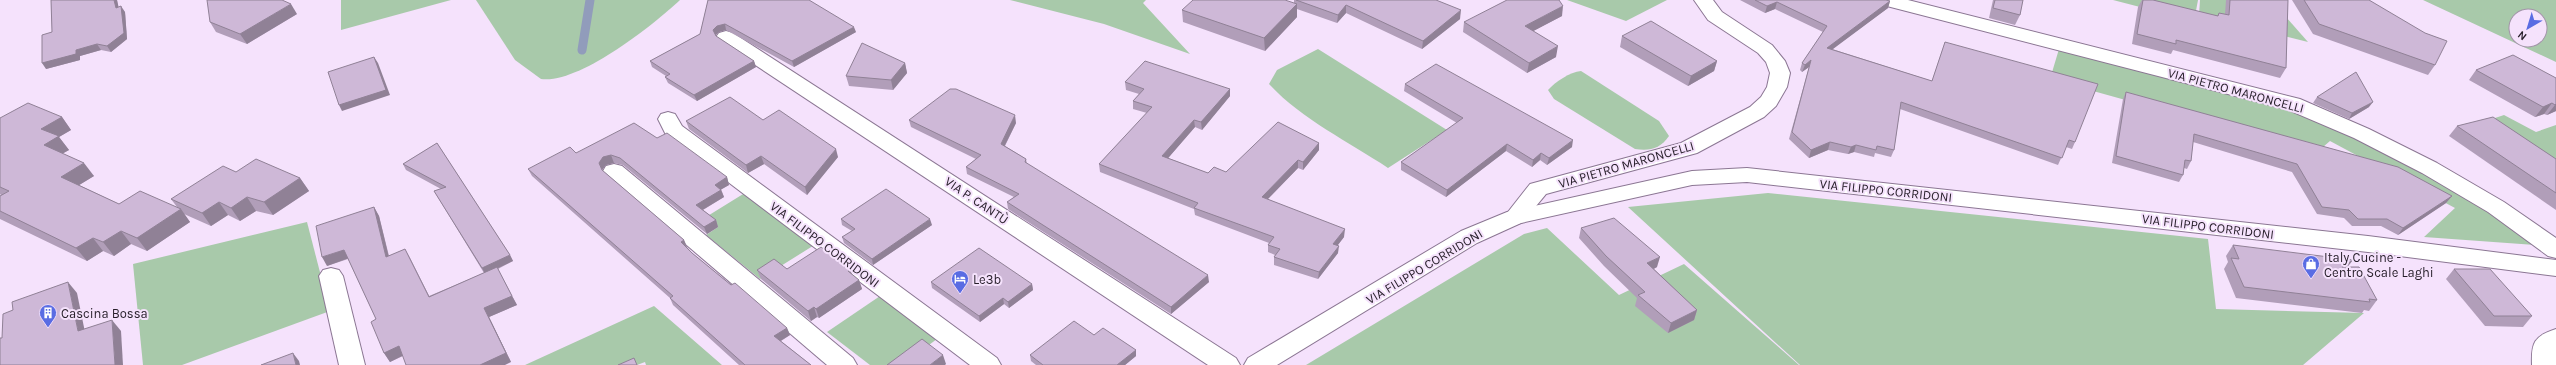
<svg xmlns="http://www.w3.org/2000/svg" width="2556" height="365" font-family="Karla,sans-serif">
<rect width="100%" height="100%" fill="#f5e2fc"/>
<g fill="#a8c9aa" fill-rule="evenodd">
<polygon points="341,0 451,0 341,30"/>
<path d="M476,0H680C652,26 579,84 541,79L515,60Z"/>
<polygon points="1010,0 1146,0 1143,3 1190,54 1104,24"/>
<polygon points="1567,0 1667,0 1626,21"/>
<polygon points="2113,0 2198,0 2194,21"/>
<polygon points="2200,0 2265,0 2286,17 2308,42 2199,15"/>
<path d="M2423,0H2556V62ZM2516,16H2540V40H2516Z"/>
<path d="M1318,49L1447,130L1388,168C1349,142 1301,119 1269,84L1277,70Z"/>
<polygon points="2059,49 2301,110 2426,170 2510,222 2535,245 2424,237 2455,208 2330,141 2316,153 2050,79"/>
<path d="M1581,71L1659,121L1669,136C1660,149 1650,151 1635,149L1554,99L1548,90C1555,82 1570,72 1581,71Z"/>
<polygon points="2504,115 2536,132 2556,125 2556,163 2486,121"/>
<polygon points="748,191 816,244 760,279 706,235 718,227 706,217"/>
<polygon points="1768,193 2208,239 2216,309 2364,313 2303,365 1800,365 1628,207"/>
<polygon points="307,222 330,311 182,365 143,365 133,264"/>
<polygon points="1547,228 1619,295 1684,264 1799,365 1306,365 1524,234"/>
<polygon points="883,294 941,336 902,365 870,365 827,332"/>
<polygon points="654,306 722,365 646,365 645,362 637,365 525,365"/>
</g>
<g fill="none" stroke-linecap="round" stroke-linejoin="round">
<polyline stroke="#919cbb" stroke-width="9" points="582,50 590,0"/>
<defs>
<g id="minor">
<polygon points="1694,0 1713,0 1722,12 1772,45 1785,61 1790,73 1787,87 1776,106 1764,117 1697,153 1546,194 1523,222 1515,225 1507,222 1504,217 1530,184 1681,143 1750,107 1761,97 1767,87 1770,73 1766,62 1758,53 1708,20"/>
<polygon points="1877,0 1908,0 2300,99 2369,129 2437,163 2504,202 2556,238 2556,258 2548,256 2488,212 2422,173 2354,138 2286,109 1879,4"/>
<polygon points="726,31 733,33 1236,358 1240,365 1208,365 719,41 716,37 719,33"/>
<polygon points="668,112 675,114 682,126 997,358 1001,365 970,365 666,135 658,119 661,114"/>
<polygon points="614,164 622,166 853,358 857,365 827,365 606,176 603,171 606,166"/>
<polygon points="331,268 339,270 343,276 365,365 339,365 319,276 323,270"/>
<path d="M2556,329V365H2532C2531,343 2534,336 2556,329Z"/>
</g>
<polygon id="tertiary" points="1747,168 2368,236 2556,260 2556,276 2368,252 1747,182 1692,185 1521,223 1477,243 1277,365 1244,365 1248,358 1461,231 1507,212 1692,171"/>
</defs>
<use href="#minor" stroke="#8b7693" stroke-width="2"/>
<use href="#tertiary" stroke="#8b7693" stroke-width="2"/>
<use href="#minor" fill="#fff" fill-rule="evenodd"/>
<use href="#tertiary" fill="#fff" fill-rule="evenodd"/>
</g>
<g fill="#b19eb9">
<polygon points="51,0 117,0 118,7 125,12 127,39 111,52 101,50 80,56 80,60 46,69 52,32"/>
<polygon points="708,0 856,32 794,67 726,30 719,32 715,35 716,36 754,61 756,67 697,101 668,83 665,77 666,76 652,67 650,61 700,34"/>
<polygon points="1294,0 1436,0 1460,19 1422,49 1346,13 1337,23 1297,9 1297,17 1265,51 1183,22 1182,10 1294,3"/>
<polygon points="1740,0 1887,0 1890,1 1888,8 1832,49 1932,81 1945,42 2075,142 2072,149 2066,147 2058,165 1900,109 1894,150 1891,157 1875,153 1874,157 1854,152 1848,154 1828,150 1809,158 1789,139 1809,67 1802,72 1800,70 1802,63 1823,32 1775,9 1765,13"/>
<polygon points="1993,0 2023,0 2020,15 2015,25 1989,18"/>
<polygon points="2142,0 2153,0 2217,16 2219,13 2225,14 2226,0 2288,0 2286,68 2280,78 2173,50 2171,54 2132,44 2138,7"/>
<polygon points="2292,0 2369,0 2435,65 2428,75 2313,34"/>
<polygon points="297,14 247,44 216,32 210,22"/>
<polygon points="1562,16 1533,31 1556,57 1527,73 1463,32 1464,22"/>
<polygon points="1622,36 1717,61 1714,71 1688,86 1620,47"/>
<polygon points="905,63 907,73 893,90 849,86 846,76"/>
<polygon points="2476,70 2556,78 2556,111 2547,115 2544,114 2535,117 2469,80"/>
<polygon points="1125,82 1230,89 1230,96 1202,130 1195,127 1168,158 1208,173 1226,172 1319,143 1319,150 1303,170 1298,168 1268,199 1344,237 1338,245 1338,253 1318,279 1274,265 1274,257 1275,255 1268,252 1268,245 1269,243 1195,215 1194,209 1100,172 1099,164 1147,113 1133,109 1133,101 1139,94 1126,90"/>
<polygon points="1405,84 1572,147 1547,165 1540,160 1532,167 1506,151 1446,197 1401,170 1401,162 1457,123 1404,91"/>
<polygon points="2126,92 2452,196 2446,203 2398,235 2381,226 2352,226 2344,218 2317,214 2292,172 2193,142 2191,161 2187,169 2184,168 2183,175 2179,182 2112,163 2123,99"/>
<polygon points="2317,97 2369,107 2349,119 2313,103"/>
<polygon points="62,117 71,130 59,137 69,150 62,154 94,176 79,185 119,204 177,207 171,199 236,172 300,178 309,191 273,215 256,211 240,221 228,215 211,226 184,214 190,222 147,251 131,244 114,256 103,251 87,261 0,219 0,196 1,195 0,194 0,118"/>
<polygon points="763,120 838,157 807,195 764,164 748,173 689,129 686,121"/>
<polygon points="909,120 1016,123 1005,146 1026,159 1027,164 1209,282 1171,314 1008,209 1007,202 1014,197 967,174 966,167 976,159 911,127"/>
<polygon points="2457,126 2556,159 2556,210 2449,136"/>
<polygon points="657,138 727,177 729,185 721,189 724,197 703,210 716,220 718,227 707,234 623,165 614,163 606,165 602,170 684,240 687,247 692,253 731,285 787,328 790,335 781,341 811,365 739,365 673,305 670,298 532,176 528,169 576,153"/>
<polygon points="437,143 510,255 513,261 498,269 517,305 489,317 511,362 403,356 390,362 384,353 376,319 348,259 327,266 374,207 379,216 389,256 405,249 429,296 484,273 434,191 441,189 406,170 403,164"/>
<polygon points="841,219 932,225 873,265 844,243 842,237 852,231 842,225"/>
<polygon points="1581,228 1657,267 1654,269 1697,310 1694,320 1668,333 1635,306 1637,298 1604,266 1579,238"/>
<polygon points="2233,245 2347,267 2377,300 2369,311 2364,310 2362,313 2236,298 2224,269 2228,262 2226,256"/>
<polygon points="787,269 851,269 852,274 859,280 862,289 819,318 817,317 811,321 761,279 757,270"/>
<polygon points="2454,269 2532,316 2523,327 2485,326 2446,279"/>
<polygon points="931,282 1032,284 1033,290 1009,308 1004,304 980,322 932,288"/>
<polygon points="1136,350 1136,356 1125,365 1036,365 1031,361 1030,355"/>
</g>
<g fill="#908196">
<polygon points="114,0 117,0 120,13 116,8"/>
<polygon points="1890,1 1888,8 1825,55 1827,48"/>
<polygon points="1777,2 1775,9 1765,13 1767,6"/>
<polygon points="291,4 297,14 247,44 240,34"/>
<polygon points="1297,4 1297,17 1265,51 1264,38"/>
<polygon points="1346,5 1346,13 1337,23 1338,15"/>
<polygon points="121,6 125,12 127,39 111,52 107,46"/>
<polygon points="1563,6 1562,16 1524,36 1525,26"/>
<polygon points="1461,10 1460,19 1422,49 1423,41"/>
<polygon points="725,24 726,30 719,32 715,36 713,30 717,26"/>
<polygon points="854,27 856,32 794,67 792,61"/>
<polygon points="97,44 101,50 80,56 80,60 46,69 42,63 76,50"/>
<polygon points="1558,46 1556,57 1527,73 1529,63"/>
<polygon points="374,57 378,63 390,95 342,111 339,105"/>
<polygon points="1811,60 1809,67 1802,72 1805,65"/>
<polygon points="754,61 756,67 697,101 694,95"/>
<polygon points="1717,61 1714,71 1688,86 1691,76"/>
<polygon points="905,63 907,73 893,90 891,80"/>
<polygon points="1230,89 1230,96 1202,130 1201,122"/>
<polygon points="2373,102 2369,107 2349,119 2352,113"/>
<polygon points="2552,103 2544,114 2535,117 2543,107"/>
<polygon points="2556,104 2556,111 2547,115 2555,105"/>
<polygon points="1015,115 1016,123 1002,151 1001,144"/>
<polygon points="62,117 71,130 59,137 69,150 54,158 44,145 41,129"/>
<polygon points="1194,120 1195,127 1163,164 1162,156"/>
<polygon points="1573,140 1572,147 1547,165 1549,158"/>
<polygon points="1830,142 1828,150 1809,158 1811,150"/>
<polygon points="1319,143 1319,150 1303,170 1303,162"/>
<polygon points="1507,144 1506,151 1446,197 1447,190"/>
<polygon points="1856,145 1854,152 1848,154 1851,147"/>
<polygon points="836,149 838,157 807,195 805,187"/>
<polygon points="1541,153 1540,160 1532,167 1533,160"/>
<polygon points="611,155 614,163 606,165 602,170 599,163 603,157"/>
<polygon points="761,156 764,164 748,173 746,165"/>
<polygon points="1298,160 1298,168 1262,205 1262,197"/>
<polygon points="84,163 94,176 71,190 61,177"/>
<polygon points="727,177 729,185 717,192 715,185"/>
<polygon points="300,178 309,191 273,215 264,202"/>
<polygon points="721,190 724,197 699,212 696,205"/>
<polygon points="2452,196 2446,203 2398,235 2403,228"/>
<polygon points="247,197 256,211 240,221 231,208"/>
<polygon points="219,202 228,215 211,226 202,213"/>
<polygon points="374,207 379,216 391,266 386,257"/>
<polygon points="181,209 190,222 147,251 137,238"/>
<polygon points="930,219 932,225 873,265 872,259"/>
<polygon points="716,220 718,227 707,234 704,227"/>
<polygon points="1345,229 1344,237 1333,251 1333,244"/>
<polygon points="121,231 131,244 114,256 103,242"/>
<polygon points="93,238 103,251 87,261 76,248"/>
<polygon points="684,240 687,247 681,242"/>
<polygon points="1339,246 1338,253 1318,279 1319,272"/>
<polygon points="405,249 410,258 434,306 429,297"/>
<polygon points="344,250 349,258 327,266 322,257"/>
<polygon points="510,255 513,261 485,274 482,268"/>
<polygon points="1660,257 1657,267 1645,273 1647,263"/>
<polygon points="2353,260 2345,270 2342,267"/>
<polygon points="851,269 853,279 848,271"/>
<polygon points="1208,275 1209,282 1171,314 1171,307"/>
<polygon points="859,280 862,289 819,318 816,309"/>
<polygon points="68,282 77,293 87,342 78,331"/>
<polygon points="1032,284 1033,290 1009,308 1008,302"/>
<polygon points="512,296 517,305 489,317 511,362 505,365 480,365 484,308"/>
<polygon points="1003,298 1004,304 980,322 979,316"/>
<polygon points="814,307 817,317 811,321 808,311"/>
<polygon points="1697,310 1694,320 1668,333 1671,323"/>
<polygon points="112,320 121,331 123,365 115,365"/>
<polygon points="787,328 790,335 777,343 774,336"/>
<polygon points="399,346 404,355 390,362 384,353"/>
<polygon points="1136,350 1136,356 1125,365 1117,365"/>
<polygon points="293,353 299,361 300,365 296,365"/>
<polygon points="943,355 946,364 945,365 930,365"/>
</g>
<g fill="#ceb8d7" stroke="#908196">
<polygon points="51,0 114,0 116,8 121,6 124,33 107,46 97,44 76,50 76,54 42,63 42,35 52,32"/>
<polygon points="207,0 282,0 291,4 240,34 210,22"/>
<polygon points="708,0 809,0 854,27 792,61 725,24 717,26 713,30 716,36 754,61 694,95 665,77 670,74 650,61 700,34"/>
<polygon points="1193,0 1285,0 1297,4 1264,38 1182,10"/>
<polygon points="1296,0 1436,0 1461,10 1423,41 1346,5 1338,15"/>
<polygon points="1507,0 1559,0 1563,6 1525,26 1558,46 1529,63 1464,22"/>
<polygon points="1755,0 1886,0 1890,1 1827,48 1932,81 1945,42 2098,84 2075,142 2069,140 2062,158 1901,102 1894,150 1877,146 1876,150 1856,145 1851,147 1830,142 1811,150 1792,132 1811,60 1805,65 1802,63 1827,26 1777,2 1767,6"/>
<polygon points="1995,0 2023,0 2020,15 1993,8"/>
<polygon points="2143,0 2153,0 2218,16 2219,13 2229,15 2230,0 2288,0 2286,68 2176,40 2176,44 2137,34"/>
<polygon points="2304,0 2369,0 2425,33 2447,41 2435,65 2319,24"/>
<polygon points="1651,21 1717,61 1691,76 1622,36"/>
<polygon points="862,43 905,63 891,80 846,76"/>
<polygon points="2513,55 2556,78 2556,104 2555,105 2552,103 2543,107 2476,70"/>
<polygon points="374,57 386,90 339,105 328,72"/>
<polygon points="1145,61 1230,89 1201,122 1194,120 1162,156 1208,173 1214,167 1226,172 1278,122 1319,143 1303,162 1298,160 1262,197 1345,229 1333,244 1339,246 1319,272 1274,257 1280,249 1268,245 1274,237 1194,208 1198,203 1099,164 1152,107 1133,101 1144,89 1125,82"/>
<polygon points="1436,64 1573,140 1549,158 1541,153 1533,160 1507,144 1447,190 1401,162 1463,118 1405,84"/>
<polygon points="2356,72 2373,102 2352,113 2317,97"/>
<polygon points="950,89 956,89 1015,115 1001,144 1026,159 1025,162 1208,275 1171,307 1007,202 1019,194 966,167 981,155 909,120"/>
<polygon points="2126,92 2398,167 2452,196 2403,228 2387,219 2358,219 2349,210 2322,207 2297,164 2194,134 2191,161 2185,160 2183,175 2116,156"/>
<polygon points="730,97 763,120 779,110 836,149 805,187 761,156 746,165 686,121"/>
<polygon points="28,103 62,117 41,129 59,136 44,145 84,163 61,177 119,204 140,191 181,209 137,238 121,231 103,242 93,238 76,248 0,211 0,196 9,191 0,187 0,118"/>
<polygon points="2493,117 2556,159 2556,193 2457,126"/>
<polygon points="634,123 657,138 667,133 727,177 715,185 721,190 696,205 716,220 704,227 620,158 611,155 603,157 599,163 602,170 684,240 681,242 692,253 731,285 735,283 787,328 774,336 811,365 745,365 670,298 673,296 528,169 570,147 576,153"/>
<polygon points="437,143 510,255 482,268 434,191 446,187 403,164"/>
<polygon points="256,159 300,178 264,202 247,197 231,208 219,202 202,213 171,199 223,166 236,172"/>
<polygon points="886,189 930,219 872,259 842,237 855,229 841,219"/>
<polygon points="374,207 386,257 405,249 429,297 497,267 512,296 484,308 506,353 480,365 406,365 399,346 384,353 371,322 376,319 344,250 322,257 316,226"/>
<polygon points="1614,218 1660,257 1647,263 1697,310 1671,323 1638,295 1645,292 1606,256 1581,228"/>
<polygon points="2233,245 2353,260 2342,267 2359,267 2377,300 2369,299 2370,302 2244,287 2231,258 2239,259"/>
<polygon points="821,247 851,269 848,271 859,280 816,309 814,307 808,311 757,270 774,259 787,269"/>
<polygon points="979,248 1032,284 1008,302 1003,298 979,316 931,282"/>
<polygon points="2454,269 2490,269 2532,316 2494,316"/>
<polygon points="68,282 78,331 112,320 115,365 0,365 0,338 2,338 3,314 13,310 12,302"/>
<polygon points="1074,321 1094,335 1103,328 1136,350 1117,365 1043,365 1030,355"/>
<polygon points="922,339 943,355 930,365 887,365"/>
<polygon points="293,353 296,365 261,365"/>
<polygon points="634,358 637,365 618,365"/>
</g>
<defs>
<symbol id="shop-pin" viewBox="-11 -11 22 30"><path d="M0 17L-7.5 6A9.5 9.5 0 1 1 7.5 6Z" fill="#596ce3" stroke="#f5e2fc"/><path d="M-5-2.5h2.3a2.7 3.5 0 0 1 5.4 0H5L5.5 6h-11ZM-1.5-2.5h3a1.5 2.3 0 0 0-3 0Z" fill="#fff"/></symbol>
<symbol id="hotel-pin" viewBox="-11 -11 22 30"><path d="M0 17L-7.5 6A9.5 9.5 0 1 1 7.5 6Z" fill="#596ce3" stroke="#f5e2fc"/><path d="M-6-4.5h1.5V1H6V5H4.5V3h-9V5H-6ZM-4 0a1.8 1.8 0 1 1 3.6 0ZM.5 0V-2.5h3Q6-2.5 6 0Z" fill="#fff"/></symbol>
<symbol id="building-pin" viewBox="-11 -11 22 30"><path d="M0 17L-7.5 6A9.5 9.5 0 1 1 7.5 6Z" fill="#596ce3" stroke="#f5e2fc"/><path d="M-4-6H4V6H1V3H-1V6H-4ZM-2.5-4.3h1.7v1.8h-1.7ZM.8-4.3h1.7v1.8H.8ZM-2.5-1h1.7V.8h-1.7ZM.8-1h1.7V.8H.8Z" fill="#fff"/></symbol>
</defs>
<g fill-rule="evenodd">
<use href="#shop-pin" x="2301" y="254" width="20" height="27"/>
<use href="#hotel-pin" x="950" y="269" width="20" height="27"/>
<use href="#building-pin" x="38" y="303" width="20" height="27"/>
</g>
<g text-anchor="middle" stroke-width="4" stroke-linejoin="round" paint-order="stroke">
<g font-size="13" fill="#261e29" stroke="#f5e2fc">
<text transform="translate(2236 90) rotate(15)" y="5">VIA PIETRO MARONCELLI</text>
<text transform="translate(1626 164) rotate(-16)" y="5">VIA PIETRO MARONCELLI</text>
<text transform="translate(1886 190) rotate(6)" y="5">VIA FILIPPO CORRIDONI</text>
<text transform="translate(977 200) rotate(34)" y="5">VIA P. CANTÙ</text>
<text transform="translate(2208 226) rotate(7)" y="5">VIA FILIPPO CORRIDONI</text>
<text transform="translate(825 244) rotate(37)" y="5">VIA FILIPPO CORRIDONI</text>
<text transform="translate(1424 266) rotate(-31)" y="5">VIA FILIPPO CORRIDONI</text>
</g>
<g font-size="13" fill="#261e29" stroke="#f5e2fc" text-anchor="start">
<text x="2324" y="262">Italy Cucine -<tspan x="2324" dy="15">Centro Scale Laghi</tspan></text>
<text x="973" y="284">Le3b</text>
<text x="61" y="318">Cascina Bossa</text>
</g>
</g>
<g transform="translate(2528 28) rotate(218)"><circle r="19" fill="#f5e2fc" stroke="#a294a8"/>
<path d="M0-3L7 15L0 10L-7 15Z" fill="#596ce3"/>
<text y="-6" font-size="11" font-weight="bold" text-anchor="middle" fill="#261e29">N</text>
</g>
</svg>
